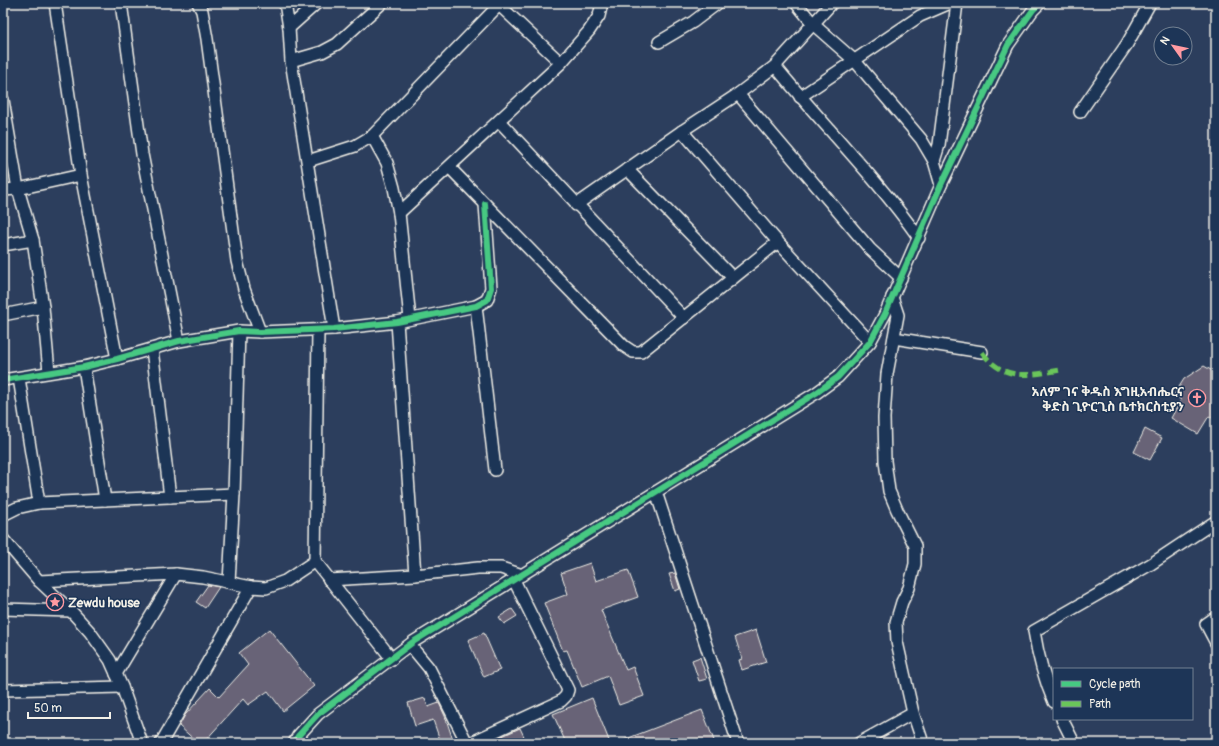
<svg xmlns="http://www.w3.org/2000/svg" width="1219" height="746" font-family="Pangolin,'Noto Sans Ethiopic',sans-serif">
<rect width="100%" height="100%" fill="#2c3e5d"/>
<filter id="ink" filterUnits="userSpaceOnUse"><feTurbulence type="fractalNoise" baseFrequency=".025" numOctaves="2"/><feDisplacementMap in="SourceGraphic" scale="8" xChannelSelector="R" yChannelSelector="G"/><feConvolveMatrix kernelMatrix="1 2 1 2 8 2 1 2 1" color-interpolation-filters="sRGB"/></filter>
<g filter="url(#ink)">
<g fill="#686377" stroke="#f4f1e8">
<polygon points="1204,366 1216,373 1216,420 1209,416 1198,434 1171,418 1181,400 1174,395 1184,379"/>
<polygon points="1145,429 1162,438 1150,460 1134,452"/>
<polygon points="590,563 596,581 628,570 638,597 601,610 626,670 633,667 644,696 619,705 608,676 582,687 567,650 563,651 544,603 568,594 561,573"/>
<polygon points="675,573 680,589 675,591 669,574"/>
<polygon points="208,585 219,587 205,608 196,602"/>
<polygon points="512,609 517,616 504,624 499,617"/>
<polygon points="269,629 314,686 283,711 268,691 248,705 243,699 203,743 198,743 179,726 185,715 210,688 219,697 248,665 239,653"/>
<polygon points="756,630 766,662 742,670 739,660 742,659 735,637"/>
<polygon points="484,633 500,670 484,677 468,640"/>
<polygon points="700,657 707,679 699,681 692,660"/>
<polygon points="425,698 428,707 439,703 445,716 454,743 441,743 433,720 415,726 408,703"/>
<polygon points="592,698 610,743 566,743 553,714"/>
<polygon points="702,710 715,743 618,743 618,742"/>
<polygon points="520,728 527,743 487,743"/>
</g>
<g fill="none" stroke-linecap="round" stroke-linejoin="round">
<defs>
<g id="minor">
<polyline points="55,3 81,175"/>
<polyline points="121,3 142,154 179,341"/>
<polyline points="198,3 202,11 207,39 237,261 244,289 260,332"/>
<polyline points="285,3 289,28 291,61 334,329"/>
<polyline points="497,3 561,63"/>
<polyline points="796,3 814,25 855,61 921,139 934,161 941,185"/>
<polyline points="289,28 317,3"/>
<polyline points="659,42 693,22 718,3"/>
<polyline points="291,61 322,52 337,44 382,3"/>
<path d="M775,66C822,124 876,177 919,238"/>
<polyline points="738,94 870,249 901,278"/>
<polyline points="800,97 920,16 950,3"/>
<polyline points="3,100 18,189 33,240 43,307 49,372"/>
<polyline points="1080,112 1127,44 1150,3"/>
<polyline points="499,121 684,318"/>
<polyline points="682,131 778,242 870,342"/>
<polyline points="372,136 387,163 394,188 399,213 410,319"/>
<polyline points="308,161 355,146 372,136 499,5"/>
<polyline points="934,161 939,145 957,3"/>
<polyline points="450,168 624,346 633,352 641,352 778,242"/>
<polyline points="627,169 733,278"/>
<polyline points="3,190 18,189 81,175 117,359"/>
<polyline points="576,205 682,131 738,94 775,66 832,3"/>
<polyline points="399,213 561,63 589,31 599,16 602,3"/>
<polyline points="3,245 33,240"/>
<polyline points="892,297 898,315 887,374 884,418 885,461 889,491 897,510 915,546 915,564 909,588 902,602 896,622 897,642 913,713 923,743"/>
<polyline points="476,306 495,470"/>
<polyline points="3,315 43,307"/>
<polyline points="397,322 415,575"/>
<polyline points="894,338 982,352"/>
<polyline points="152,349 170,497"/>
<polyline points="84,367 105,500"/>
<polyline points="19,378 39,503"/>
<polyline points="3,380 84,367 117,359 179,341 239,331 260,332 334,329 397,322 476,306 487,300 491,288 485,204"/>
<polyline points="656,492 738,743"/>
<polyline points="3,515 17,508 39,503 234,494"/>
<polyline points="3,539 39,581 71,611 90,632 110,660 122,687 142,743"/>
<polyline points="315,561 392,659"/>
<polyline points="329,580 415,575 478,568 501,568 522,575"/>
<polyline points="39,581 176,574 203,577 251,587 266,588 285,581 315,561 318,331"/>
<polyline points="229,582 234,494 239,331"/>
<polyline points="3,609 71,611"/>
<polyline points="1216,617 1206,624 1216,643"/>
<polyline points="410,645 429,668 467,743"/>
<polyline points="116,674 176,574"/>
<polyline points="3,690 122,687"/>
<path d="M1054,702C1044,679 1038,656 1034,631L1151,564L1216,521"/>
<polyline points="1062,719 1074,743"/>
<polyline points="161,743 251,587"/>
<polyline points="294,743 298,736 318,714 413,642 816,393 838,377 870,342 885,314 941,185 1008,45 1033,10 1040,3"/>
<polyline points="470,743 561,701 566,696 568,690 514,580"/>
<polyline points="859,743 913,713"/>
</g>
</defs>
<use href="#minor" stroke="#f4f1e8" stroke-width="14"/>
<use href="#minor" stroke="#1d3557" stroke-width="11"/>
<path stroke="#6ac65a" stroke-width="5" stroke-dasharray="10 5" stroke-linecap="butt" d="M982,352C1003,381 1028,376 1060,370"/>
<defs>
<g id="cycleway">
<polyline points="3,380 84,367 117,359 179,341 239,331 260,332 334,329 397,322 476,306 487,300 491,288 485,204"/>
<polyline points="294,743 298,736 318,714 413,642 816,393 838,377 870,342 885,314 941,185 1008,45 1033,10 1040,3"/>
</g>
</defs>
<use href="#cycleway" stroke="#1d3557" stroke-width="8"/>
<use href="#cycleway" stroke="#46c982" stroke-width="6"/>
</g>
</g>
<defs>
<symbol id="church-ring" viewBox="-11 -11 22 22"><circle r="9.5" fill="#1d3557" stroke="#ff9aa2" stroke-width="1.5"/><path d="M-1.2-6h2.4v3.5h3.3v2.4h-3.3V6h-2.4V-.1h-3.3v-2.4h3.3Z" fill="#ff9aa2"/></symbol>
<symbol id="sight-ring" viewBox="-11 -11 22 22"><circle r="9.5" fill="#1d3557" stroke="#ff9aa2" stroke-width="1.5"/><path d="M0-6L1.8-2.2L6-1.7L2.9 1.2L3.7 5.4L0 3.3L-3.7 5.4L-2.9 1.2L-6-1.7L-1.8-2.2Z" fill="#ff9aa2"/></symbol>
</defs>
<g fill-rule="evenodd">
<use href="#church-ring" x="1187" y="388" width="20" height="20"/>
<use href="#sight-ring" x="45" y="592" width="20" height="20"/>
</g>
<g text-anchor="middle" stroke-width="3" stroke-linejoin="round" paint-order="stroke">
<g font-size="13" font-weight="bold" fill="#f4f1e8" stroke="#1d3557" text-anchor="end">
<text x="1184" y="396">አለም ገና ቅዱስ እግዚአብሔርና<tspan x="1184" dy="15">ቅድስ ጊዮርጊስ ቤተክርስቲያን</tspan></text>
<text x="68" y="607" text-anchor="start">Zewdu house</text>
</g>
</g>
<rect width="1219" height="746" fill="none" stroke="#1d3557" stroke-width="16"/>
<rect x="8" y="8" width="1203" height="730" fill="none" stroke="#f4f1e8" stroke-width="1.5" filter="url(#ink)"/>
<rect x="1053" y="668" width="140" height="52" fill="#1d3557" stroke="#738091"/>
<rect x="1061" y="681" width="20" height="6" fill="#46c982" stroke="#738091"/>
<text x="1089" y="688" font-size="12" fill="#f4f1e8">Cycle path</text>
<rect x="1061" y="701" width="20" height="6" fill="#6ac65a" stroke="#738091"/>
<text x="1089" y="708" font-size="12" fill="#f4f1e8">Path</text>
<g transform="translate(1173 46) rotate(303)"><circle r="19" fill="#1d3557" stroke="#738091"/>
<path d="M0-3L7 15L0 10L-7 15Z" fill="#ff9aa2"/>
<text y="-6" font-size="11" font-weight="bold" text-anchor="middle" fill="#f4f1e8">N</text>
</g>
<path d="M28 712v6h82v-6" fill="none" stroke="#f4f1e8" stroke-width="2"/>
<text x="34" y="712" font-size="12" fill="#f4f1e8" stroke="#1d3557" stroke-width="3" paint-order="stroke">50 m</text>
</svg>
